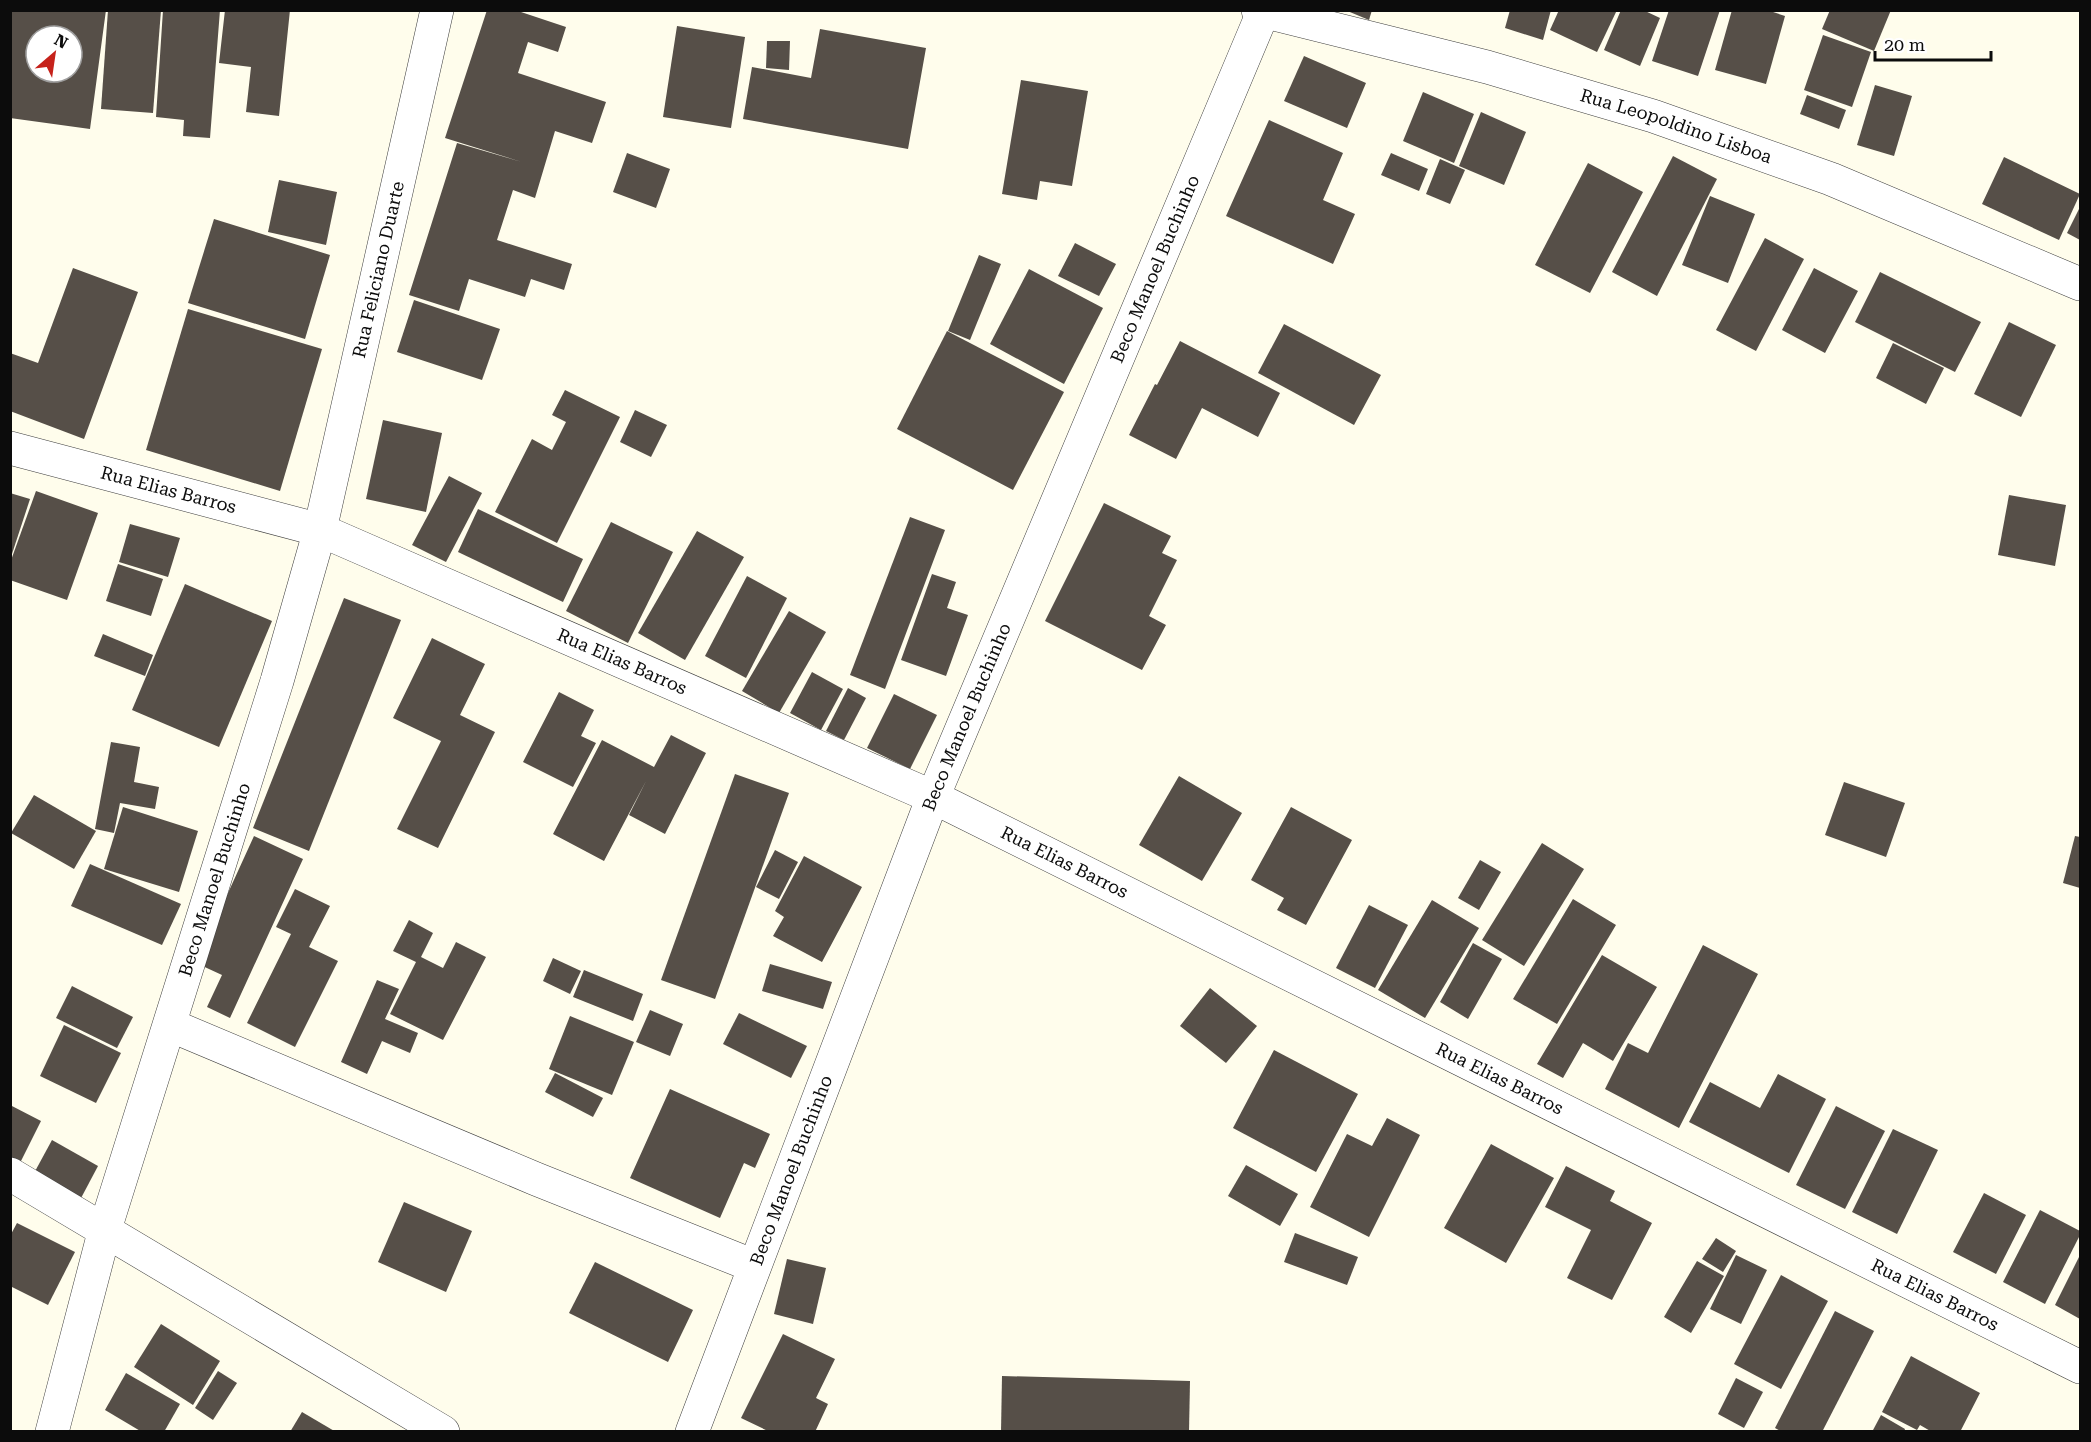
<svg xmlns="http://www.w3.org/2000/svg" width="2091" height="1442" font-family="'Roboto Serif',serif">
<rect width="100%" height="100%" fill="#fffdec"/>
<g fill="#564f48" fill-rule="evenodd">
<path d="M10,10H106L90,129L10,118ZM36,36H72V72H36Z"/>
<polygon points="108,10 161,10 153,113 101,109"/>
<polygon points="163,10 220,10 210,138 183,136 184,120 156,117"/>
<polygon points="225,10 290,10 279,116 246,112 251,67 219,63"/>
<polygon points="487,10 515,10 566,27 558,52 528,42 518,73 606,102 592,143 555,131 535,198 513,190 497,240 572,264 564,290 531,279 525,297 469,279 459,311 409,295 457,143 522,162 445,138"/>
<polygon points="1345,10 1372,10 1369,20"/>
<polygon points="1510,10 1551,10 1543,40 1505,28"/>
<polygon points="1559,10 1617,10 1597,52 1550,30"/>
<polygon points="1621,10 1643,10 1660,18 1640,66 1604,50"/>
<polygon points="1669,10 1720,10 1698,76 1652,61"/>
<polygon points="1732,10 1767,10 1785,16 1766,84 1715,70"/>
<polygon points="1830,10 1891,10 1874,51 1822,29"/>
<polygon points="677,26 745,37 731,128 663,117"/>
<polygon points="820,29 926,48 908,149 743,119 752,67 811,78"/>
<polygon points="1823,35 1871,52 1852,107 1804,90"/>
<polygon points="767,41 790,41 789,70 766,68"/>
<polygon points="1304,56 1366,83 1347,128 1284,101"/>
<polygon points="1021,80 1088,91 1072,186 1040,181 1037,200 1002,194"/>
<polygon points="1875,85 1912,96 1894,156 1857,145"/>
<polygon points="1423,92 1474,114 1454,163 1403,141"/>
<polygon points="1807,95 1846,110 1839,129 1800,114"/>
<polygon points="1481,112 1526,132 1504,185 1459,166"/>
<polygon points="1269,120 1343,153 1323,200 1355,214 1333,264 1226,216"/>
<polygon points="627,153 670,169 656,208 613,192"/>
<polygon points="1391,153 1428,169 1419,191 1381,175"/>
<polygon points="1673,156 1717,179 1657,296 1612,272"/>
<polygon points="2004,157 2080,194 2059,240 1982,204"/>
<polygon points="1440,159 1465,170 1450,204 1426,194"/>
<polygon points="1588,163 1643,192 1590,293 1535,265"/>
<polygon points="279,180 337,192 326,245 268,232"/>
<polygon points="1710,196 1755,214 1728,283 1682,265"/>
<polygon points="2080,207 2080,240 2067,233"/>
<polygon points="214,219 330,255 305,339 188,303"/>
<polygon points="1765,238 1804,259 1756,351 1716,330"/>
<polygon points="1075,243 1116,264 1099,296 1058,276"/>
<polygon points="979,255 1001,264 970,340 948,331"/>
<polygon points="73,268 138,292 84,439 10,411 10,353 38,363"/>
<polygon points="1814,268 1858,291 1825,353 1782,330"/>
<polygon points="1029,269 1103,308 1064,384 990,344"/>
<polygon points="1880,272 1981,322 1955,372 1855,322"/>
<polygon points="414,300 500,329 482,380 397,352"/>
<polygon points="188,309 322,349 280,491 146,450"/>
<polygon points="2009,322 2056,345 2021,417 1974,394"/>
<polygon points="1284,324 1381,375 1354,425 1258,373"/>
<polygon points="947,331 1064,392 1013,490 897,429"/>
<polygon points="1180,341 1280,393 1258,437 1202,408 1176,459 1129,435 1155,384 1157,385"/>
<polygon points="1893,343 1944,368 1926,404 1876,378"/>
<polygon points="565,390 620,417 557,543 495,512 532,439 552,450 566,422 552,415"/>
<polygon points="635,410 667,425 651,457 620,442"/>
<polygon points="383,420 442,433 426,512 366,499"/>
<polygon points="449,476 482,493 446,562 412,545"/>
<polygon points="36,491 98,513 67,600 10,580 10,563"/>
<polygon points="10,493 30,499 11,557 10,557"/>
<polygon points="2009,495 2066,505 2055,566 1998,555"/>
<polygon points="1104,503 1171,536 1162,553 1177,560 1149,616 1166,625 1142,670 1045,621"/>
<polygon points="478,509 583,559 563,602 458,552"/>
<polygon points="910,517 945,530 885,689 850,675"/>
<polygon points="611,522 673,552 628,643 566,611"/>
<polygon points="130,524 180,538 168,577 119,562"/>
<polygon points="697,531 744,557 685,660 638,633"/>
<polygon points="118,564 163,579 151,616 106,601"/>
<polygon points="932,574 956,582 947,608 968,615 946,676 901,660"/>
<polygon points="747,576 787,598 746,678 705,656"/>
<polygon points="185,584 272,621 219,747 132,710"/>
<polygon points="344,598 401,620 309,851 253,828"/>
<polygon points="789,611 826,632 779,713 742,691"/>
<polygon points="103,634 153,655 145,676 94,656"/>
<polygon points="432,638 485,664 460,715 495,732 438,848 397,829 441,741 393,718"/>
<polygon points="812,672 843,689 821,730 790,713"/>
<polygon points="848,688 866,698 844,740 826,731"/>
<polygon points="559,692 594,710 581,736 596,743 573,787 523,762"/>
<polygon points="894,694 937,715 910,769 867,748"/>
<polygon points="671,735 706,753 665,834 629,815 646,781 604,861 553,834 602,740 654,767"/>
<polygon points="111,742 140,747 134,782 159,787 155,809 120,803 114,833 95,829"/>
<polygon points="735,774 789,793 715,999 661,980"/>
<polygon points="1179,776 1242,813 1202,881 1139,845"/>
<polygon points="1844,782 1905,803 1886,857 1825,835"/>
<polygon points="34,795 96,831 74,869 11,833"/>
<polygon points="123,807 198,831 179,892 104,869"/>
<polygon points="1291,807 1352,840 1306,925 1277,910 1284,898 1251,880"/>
<polygon points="254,836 303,859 230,1018 207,1007 222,975 196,963"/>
<polygon points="2075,836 2080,837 2080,888 2063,883"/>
<polygon points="1542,843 1584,869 1524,966 1482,940"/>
<polygon points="775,850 798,862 779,899 756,887"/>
<polygon points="804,856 862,887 822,962 773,936 784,917 775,911"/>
<polygon points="1480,860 1501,872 1479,910 1458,898"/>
<polygon points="90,864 181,904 162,945 71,906"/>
<polygon points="295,889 330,906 309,947 338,961 295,1047 247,1023 291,934 276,927"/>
<polygon points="1573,899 1616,925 1557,1024 1513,999"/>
<polygon points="1432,900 1479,928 1425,1018 1378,990"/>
<polygon points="1369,905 1408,925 1375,988 1336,968"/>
<polygon points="409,920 433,933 421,957 443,968 456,942 486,957 443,1040 390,1014 416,962 393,951"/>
<polygon points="1473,943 1502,959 1468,1019 1440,1002"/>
<polygon points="1703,945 1758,974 1679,1128 1605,1089 1628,1043 1648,1053"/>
<polygon points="1602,955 1657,987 1613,1061 1583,1043 1563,1078 1537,1064"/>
<polygon points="553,958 581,971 570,994 543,981"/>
<polygon points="770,964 832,982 823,1009 762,991"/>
<polygon points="584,970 643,994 633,1021 573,997"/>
<polygon points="377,980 399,989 385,1019 418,1033 410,1053 382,1041 367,1074 341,1062"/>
<polygon points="72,986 133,1017 117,1048 56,1018"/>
<polygon points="1210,988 1257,1026 1226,1063 1180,1026"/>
<polygon points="650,1010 683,1024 670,1056 636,1042"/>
<polygon points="739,1013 807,1046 791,1078 723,1044"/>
<polygon points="570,1016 634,1042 612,1095 549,1069"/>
<polygon points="64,1025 121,1053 96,1103 40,1076"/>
<polygon points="1274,1050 1358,1094 1316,1172 1233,1128"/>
<polygon points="555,1073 603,1098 593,1117 545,1092"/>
<polygon points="1778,1074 1826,1099 1789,1173 1689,1122 1710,1082 1760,1108"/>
<polygon points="670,1089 770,1134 755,1168 744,1163 720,1218 630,1178"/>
<polygon points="10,1105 41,1121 20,1163 10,1158"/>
<polygon points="1836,1106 1885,1131 1845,1209 1796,1185"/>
<polygon points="1387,1118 1420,1135 1369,1237 1310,1207 1347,1134 1372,1146"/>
<polygon points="1893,1129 1938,1150 1897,1234 1852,1212"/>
<polygon points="52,1140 98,1166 80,1200 33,1175"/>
<polygon points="1491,1144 1554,1178 1506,1263 1444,1228"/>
<polygon points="1246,1165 1298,1194 1280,1226 1228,1196"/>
<polygon points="1566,1166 1615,1191 1610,1201 1652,1223 1612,1300 1567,1278 1591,1230 1545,1207"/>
<polygon points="1984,1193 2026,1215 1996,1274 1953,1252"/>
<polygon points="404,1202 472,1231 446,1292 378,1262"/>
<polygon points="2040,1210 2080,1231 2080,1235 2045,1304 2003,1282"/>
<polygon points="17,1223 75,1252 48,1305 10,1286 10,1236"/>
<polygon points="1295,1233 1358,1257 1347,1285 1284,1262"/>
<polygon points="1716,1238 1736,1251 1723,1272 1702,1259"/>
<polygon points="1736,1255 1767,1270 1741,1324 1710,1309"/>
<polygon points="2080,1255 2080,1319 2055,1305"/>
<polygon points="787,1259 826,1268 813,1324 774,1314"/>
<polygon points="1697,1261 1724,1276 1691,1333 1664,1317"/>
<polygon points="595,1262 693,1310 668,1362 569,1313"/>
<polygon points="1781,1275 1828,1301 1781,1389 1734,1364"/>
<polygon points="1835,1311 1874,1331 1822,1432 1782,1432 1775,1428"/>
<polygon points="161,1324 220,1361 193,1405 134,1367"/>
<polygon points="783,1334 835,1359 816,1398 828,1404 815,1432 770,1432 741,1418"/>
<polygon points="1911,1356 1980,1393 1960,1432 1932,1432 1920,1425 1917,1430 1882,1412"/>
<polygon points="218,1371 237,1383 213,1420 195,1408"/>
<polygon points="126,1373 180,1404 164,1432 142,1432 105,1410"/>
<polygon points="1002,1376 1190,1381 1189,1432 1001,1432"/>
<polygon points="1736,1378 1763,1392 1744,1428 1718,1414"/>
<polygon points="302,1412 336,1432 290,1432"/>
<polygon points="1881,1415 1905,1429 1904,1432 1872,1432"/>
</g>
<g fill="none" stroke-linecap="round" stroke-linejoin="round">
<defs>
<g id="minor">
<path id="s1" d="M1258,10L1487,67L1653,116L1831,179L2080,284"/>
<path id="s2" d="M10,448L320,530L933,797L2080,1367"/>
<polyline points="170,1025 536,1179 754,1266"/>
<polyline points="10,1174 443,1432"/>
<path id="s3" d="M52,1432L105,1229L277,681L320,530L437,10"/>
<path id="s4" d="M692,1432L933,797L1264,10"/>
</g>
</defs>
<use href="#minor" stroke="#3f3f3f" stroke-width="34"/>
<use href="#minor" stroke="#fff" stroke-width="33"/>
</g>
<g text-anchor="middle" stroke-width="6" stroke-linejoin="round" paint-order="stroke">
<g font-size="18" fill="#0c0c0c" stroke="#fff">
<text dy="6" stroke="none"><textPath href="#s1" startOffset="434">Rua Leopoldino Lisboa</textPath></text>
<text dy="6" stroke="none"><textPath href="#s4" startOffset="1252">Beco Manoel Buchinho</textPath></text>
<text dy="6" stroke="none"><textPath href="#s3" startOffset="1208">Rua Feliciano Duarte</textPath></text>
<text dy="6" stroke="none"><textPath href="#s2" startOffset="164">Rua Elias Barros</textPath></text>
<text dy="6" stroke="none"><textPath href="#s2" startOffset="650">Rua Elias Barros</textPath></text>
<text dy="6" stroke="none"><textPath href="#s4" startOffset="766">Beco Manoel Buchinho</textPath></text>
<text dy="6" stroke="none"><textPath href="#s2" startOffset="1136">Rua Elias Barros</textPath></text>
<text dy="6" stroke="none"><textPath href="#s3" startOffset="576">Beco Manoel Buchinho</textPath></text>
<text dy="6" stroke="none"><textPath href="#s2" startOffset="1622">Rua Elias Barros</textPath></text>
<text dy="6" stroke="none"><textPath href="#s4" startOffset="280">Beco Manoel Buchinho</textPath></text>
<text dy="6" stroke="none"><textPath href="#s2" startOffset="2108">Rua Elias Barros</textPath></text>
</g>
</g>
<rect width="2091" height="1442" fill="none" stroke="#0c0c0c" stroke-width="24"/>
<g transform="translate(54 54) rotate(29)"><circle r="28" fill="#ffffff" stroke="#9e9e9e" stroke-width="1.5"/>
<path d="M0-4.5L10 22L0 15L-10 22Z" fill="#c6221b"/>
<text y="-9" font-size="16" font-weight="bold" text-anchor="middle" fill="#0c0c0c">N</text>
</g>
<path d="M1875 51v9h116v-9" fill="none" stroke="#0c0c0c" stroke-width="3"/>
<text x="1884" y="51" font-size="18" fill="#0c0c0c" stroke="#ffffff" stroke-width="4.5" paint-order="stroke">20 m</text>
</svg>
